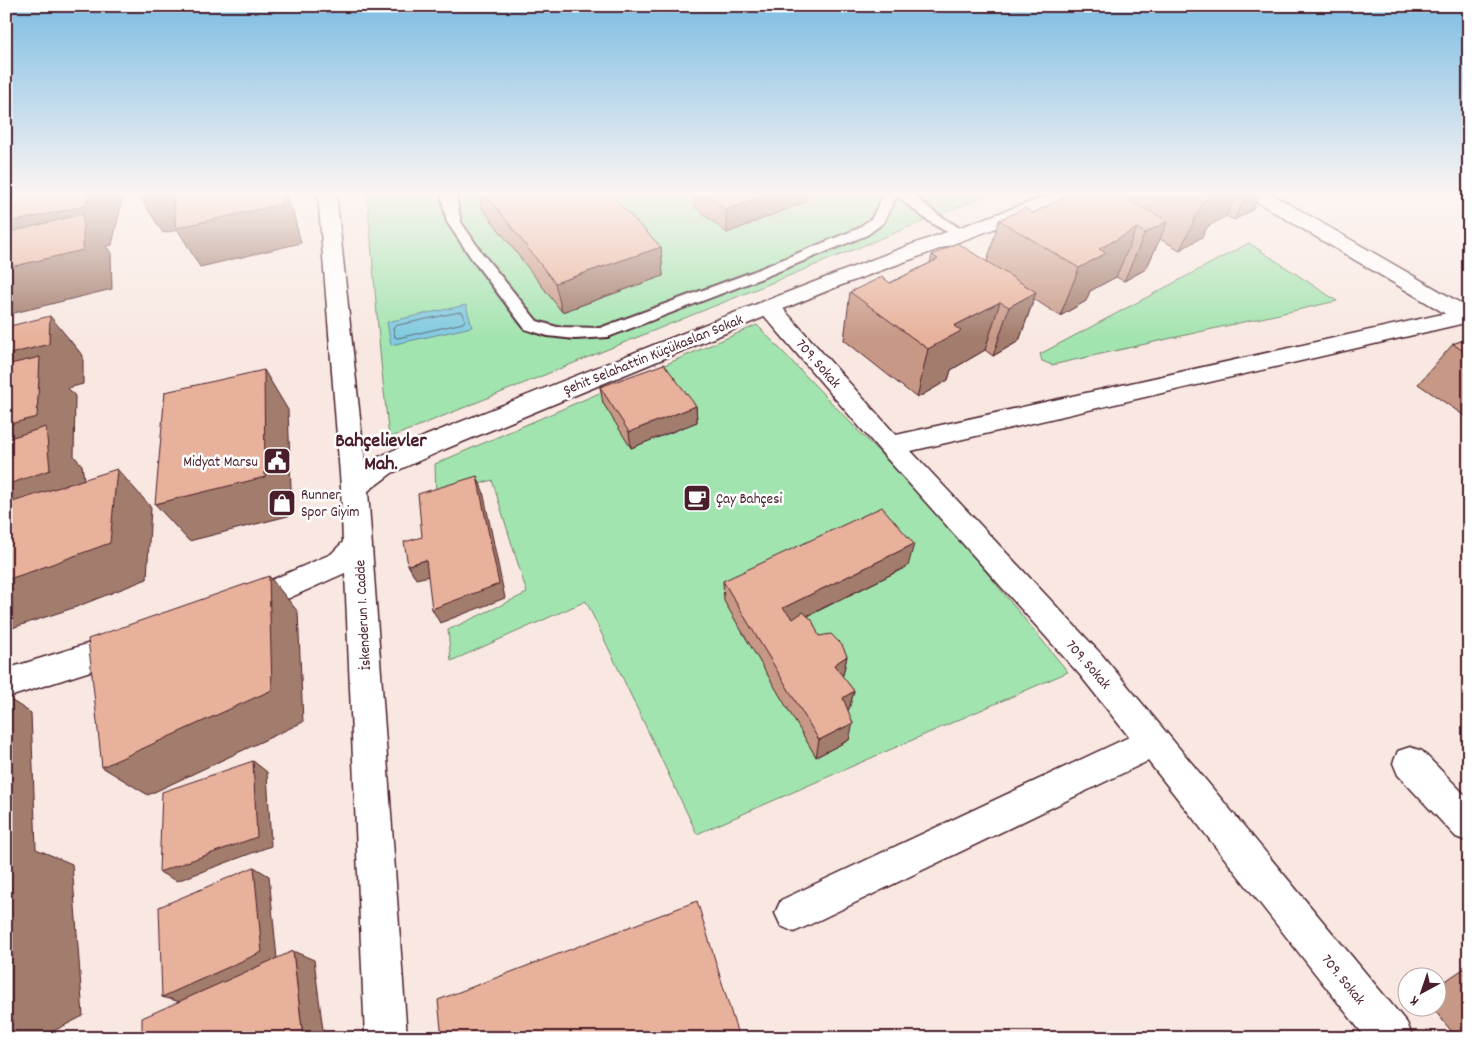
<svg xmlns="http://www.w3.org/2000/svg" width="1475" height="1044" font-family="Dekko,sans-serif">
<rect width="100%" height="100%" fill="#f8e8e1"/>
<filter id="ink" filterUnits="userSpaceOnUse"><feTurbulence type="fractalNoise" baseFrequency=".02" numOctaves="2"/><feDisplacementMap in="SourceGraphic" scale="10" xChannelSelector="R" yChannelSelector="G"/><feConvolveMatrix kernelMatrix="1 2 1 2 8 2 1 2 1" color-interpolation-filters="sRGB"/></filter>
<g filter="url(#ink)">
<g fill="#a2e4af" stroke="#76826d">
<polygon points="367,193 993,193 389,438 381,363"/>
<polygon points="1249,243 1337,301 1052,365 1042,361 1040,354"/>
<polygon points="757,325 942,518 1068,672 697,834 586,601 451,661 448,630 527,593 492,480 436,497 435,464"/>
</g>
<polygon fill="#7fcadf" stroke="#6a8697" points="466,305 472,327 391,345 387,322"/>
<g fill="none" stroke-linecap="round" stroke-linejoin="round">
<polygon stroke="#5f6373" stroke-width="1" points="460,312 463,313 465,320 463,323 398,338 395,337 393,328 395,326"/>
<defs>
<path id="service" d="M441,193H455L461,222L482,253L537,321L557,327L600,328L752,272L857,229L872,218L884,193H911L937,214L966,232L964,235C947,239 910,207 897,195L883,223L867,235L762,278L608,337L575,339L548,336L525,329L472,259L447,222Z"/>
<g id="minor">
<polygon points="769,300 777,302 896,435 1465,309 1469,310 1469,322 1465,323 911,451 1102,655 1407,1023 1413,1038 1366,1038 1148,761 807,926 794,932 781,926 775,913 781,900 1129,737 1080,675 882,453 761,312 758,307 761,302"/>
<polygon points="1410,747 1422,751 1469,799 1469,842 1456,837 1398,775 1393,763 1398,751"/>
</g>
<g id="tertiary">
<polygon points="318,193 336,193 365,465 374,459 425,436 744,309 905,247 1055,193 1082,193 1080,197 839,286 443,450 392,473 368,491 407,1038 365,1038 345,573 247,617 237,613 232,604 237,595 331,554 343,542 341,487"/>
<polygon points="1247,193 1270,193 1469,308 1469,325 1461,323 1249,197"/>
<polygon points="126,632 137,636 141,646 137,656 6,698 6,669"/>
</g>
</defs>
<use href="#service" stroke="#4a1f2b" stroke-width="4"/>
<use href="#minor" stroke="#4a1f2b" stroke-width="3"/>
<use href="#tertiary" stroke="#4a1f2b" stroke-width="3"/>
<use href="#service" fill="#fff" fill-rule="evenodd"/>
<use href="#minor" fill="#fff" fill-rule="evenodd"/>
<use href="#tertiary" fill="#fff" fill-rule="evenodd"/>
</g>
<g fill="#c79885" stroke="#4a1f2b">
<polygon points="478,193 609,193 661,247 663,276 562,312 482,208"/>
<polygon points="695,193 806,193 805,202 727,233 695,207"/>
<polygon points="1066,193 1261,193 1252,210 1234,220 1226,216 1207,227 1202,237 1180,250 1160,239 1146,269 1124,281 1116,277 1090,291 1086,301 1060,316 1034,299 1019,341 993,356 985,350 951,370 948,380 917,398 844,340 850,292 890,283 930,263 932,255 987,262 999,220 1033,213 1065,197"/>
<polygon points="1469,338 1469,419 1418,384 1453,344"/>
<polygon points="600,387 696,406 697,422 631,448 603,403"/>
<polygon points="908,566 808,616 819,636 847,656 843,675 842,676 854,691 849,709 848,710 849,740 816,757 724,601 723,581"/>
<polygon points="1469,965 1469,1038 1457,1038 1431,1006 1438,1006 1438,986"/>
</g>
<g fill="#a27c6c" stroke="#4a1f2b">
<polygon points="89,193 124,193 112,245 106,246 111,253 112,289 6,315 6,223"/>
<polygon points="145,193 284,193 293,212 301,243 200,267 178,230 163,233 138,194"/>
<polygon points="771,193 806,193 805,202 727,233 726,210"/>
<polygon points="1215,193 1238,193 1226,216 1207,227 1202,237 1180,250 1203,202"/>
<polygon points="1248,193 1261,193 1252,210 1234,220"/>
<polygon points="1168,221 1146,269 1124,281 1145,233"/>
<polygon points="1137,228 1116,277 1090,291 1086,301 1060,316 1079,268 1099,249"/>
<polygon points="661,247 663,276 562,312 555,283"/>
<polygon points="1036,292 1019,341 993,356 1009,307"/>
<polygon points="1000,302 985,350 951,370 948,380 917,398 928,349 954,326"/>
<polygon points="50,316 83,356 83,384 68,388 75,396 74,456 82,465 88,508 6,537 6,355"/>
<polygon points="264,370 288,410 292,515 189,541 155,504"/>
<polygon points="696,406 697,422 631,448 629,432"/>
<polygon points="117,469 151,507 147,579 76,607 6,630 6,580"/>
<polygon points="477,476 483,491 505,598 440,623 432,609"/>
<polygon points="914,544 908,566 782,628 783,608"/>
<polygon points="426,560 434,575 416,579 408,565"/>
<polygon points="269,576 298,612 303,722 148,795 102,767"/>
<polygon points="847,656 843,675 830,684 834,665"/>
<polygon points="854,691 849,709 839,716 843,698"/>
<polygon points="6,697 31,713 36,849 72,864 83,1016 40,1038 6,1038"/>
<polygon points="853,723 849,740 816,757 819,740"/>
<polygon points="253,761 267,772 271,846 177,881 159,872"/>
<polygon points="254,867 269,876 277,959 181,1002 162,997"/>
<polygon points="293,951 314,960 324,1038 303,1038"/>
</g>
<g fill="#e7b19b" stroke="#4a1f2b">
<polygon points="6,193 89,193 85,206 6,223"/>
<polygon points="184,193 280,193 282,204 176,228 173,196"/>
<polygon points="485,193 609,193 661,247 555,283"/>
<polygon points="705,193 771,193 726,210"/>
<polygon points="1073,193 1115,193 1168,221 1145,233 1137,228 1099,249 1106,253 1079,268 999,220 1025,208 1033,213"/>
<polygon points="1186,193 1219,193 1203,202"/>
<polygon points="83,214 83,250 6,268 6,233"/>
<polygon points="957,243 1036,292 1009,307 1000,302 954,326 961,331 928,349 850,292 882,277 890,283 938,259 932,255"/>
<polygon points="50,316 49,344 6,355 6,327"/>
<polygon points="1469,338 1469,355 1453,344"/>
<polygon points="40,357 37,417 6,425 6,365"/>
<polygon points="664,364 696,406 629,432 600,387"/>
<polygon points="264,370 265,477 155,504 165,392"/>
<polygon points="46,427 50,470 6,485 6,439"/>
<polygon points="117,469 110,543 33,571 6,580 6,504"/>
<polygon points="477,476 499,584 432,609 426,560 408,565 404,542 422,537 418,494"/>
<polygon points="882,507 914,544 783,608 793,619 803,612 812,620 819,636 831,634 842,645 847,656 834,665 854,691 843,698 853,723 819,740 723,581"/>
<polygon points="269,576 272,690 102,767 88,639"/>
<polygon points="253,761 257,837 159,872 162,792"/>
<polygon points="254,867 262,952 162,997 159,907"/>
<polygon points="6,874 9,1000 6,1002"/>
<polygon points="697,901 739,1038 442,1038 438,1000"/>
<polygon points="293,951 303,1038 142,1038 142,1018"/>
</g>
</g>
<linearGradient id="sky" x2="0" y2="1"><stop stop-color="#7ebde4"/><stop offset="0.57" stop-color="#fcf5f2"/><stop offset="1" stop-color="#fcf5f2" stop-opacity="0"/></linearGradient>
<rect width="1475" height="339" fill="url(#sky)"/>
<defs>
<symbol id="civic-square" viewBox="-11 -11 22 22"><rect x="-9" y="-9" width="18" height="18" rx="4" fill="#4a1f2b" stroke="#fff"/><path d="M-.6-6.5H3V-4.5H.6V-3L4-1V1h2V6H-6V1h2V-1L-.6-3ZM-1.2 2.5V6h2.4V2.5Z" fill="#fff"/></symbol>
<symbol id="cafe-square" viewBox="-11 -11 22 22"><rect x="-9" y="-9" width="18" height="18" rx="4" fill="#4a1f2b" stroke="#fff"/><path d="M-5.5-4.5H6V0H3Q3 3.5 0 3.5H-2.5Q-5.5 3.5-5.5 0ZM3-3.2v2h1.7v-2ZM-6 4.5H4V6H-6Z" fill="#fff"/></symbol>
<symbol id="shop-square" viewBox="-11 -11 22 22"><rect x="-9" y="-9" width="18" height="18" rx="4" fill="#4a1f2b" stroke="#fff"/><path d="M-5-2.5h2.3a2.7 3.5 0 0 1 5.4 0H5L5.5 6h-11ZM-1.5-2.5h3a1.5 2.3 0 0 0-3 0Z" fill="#fff"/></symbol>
</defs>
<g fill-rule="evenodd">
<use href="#civic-square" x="261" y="445" width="32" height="32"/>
<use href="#cafe-square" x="681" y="482" width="32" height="32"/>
<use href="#shop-square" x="266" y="487" width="32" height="32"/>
</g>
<g text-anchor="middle" stroke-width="5" stroke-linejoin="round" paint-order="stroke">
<g font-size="15" fill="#4a1f2b" stroke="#fff">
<text transform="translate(653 354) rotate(-22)" y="5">Şehit Selahattin Küçükaslan Sokak</text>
<text transform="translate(819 363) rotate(49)" y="5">709. Sokak</text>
<text transform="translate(362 615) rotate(-93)" y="5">İskenderun 1. Cadde</text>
<text transform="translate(1089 664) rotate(49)" y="5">709. Sokak</text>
<text transform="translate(1344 979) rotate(51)" y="5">709. Sokak</text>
</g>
<g font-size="15" fill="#4a1f2b" stroke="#fff" text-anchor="start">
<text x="258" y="466" text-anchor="end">Midyat Marsu</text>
<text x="301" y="499">Runner<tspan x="301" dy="17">Spor Giyim</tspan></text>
<text x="716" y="503">Çay Bahçesi</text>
</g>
<g font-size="20" font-weight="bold" fill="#4a1f2b" stroke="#fff">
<text x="381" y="446">Bahçelievler<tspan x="381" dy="23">Mah.</tspan></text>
</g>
</g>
<rect width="1475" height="1044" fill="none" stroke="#fff" stroke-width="25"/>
<rect x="12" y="12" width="1450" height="1019" fill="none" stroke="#4a1f2b" stroke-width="2" filter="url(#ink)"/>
<g transform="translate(1422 992) rotate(220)"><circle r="24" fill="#ffffff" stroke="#b7a5aa"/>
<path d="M0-4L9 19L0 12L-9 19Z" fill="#4a1f2b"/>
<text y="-8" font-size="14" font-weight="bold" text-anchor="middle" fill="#4a1f2b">K</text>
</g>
</svg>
